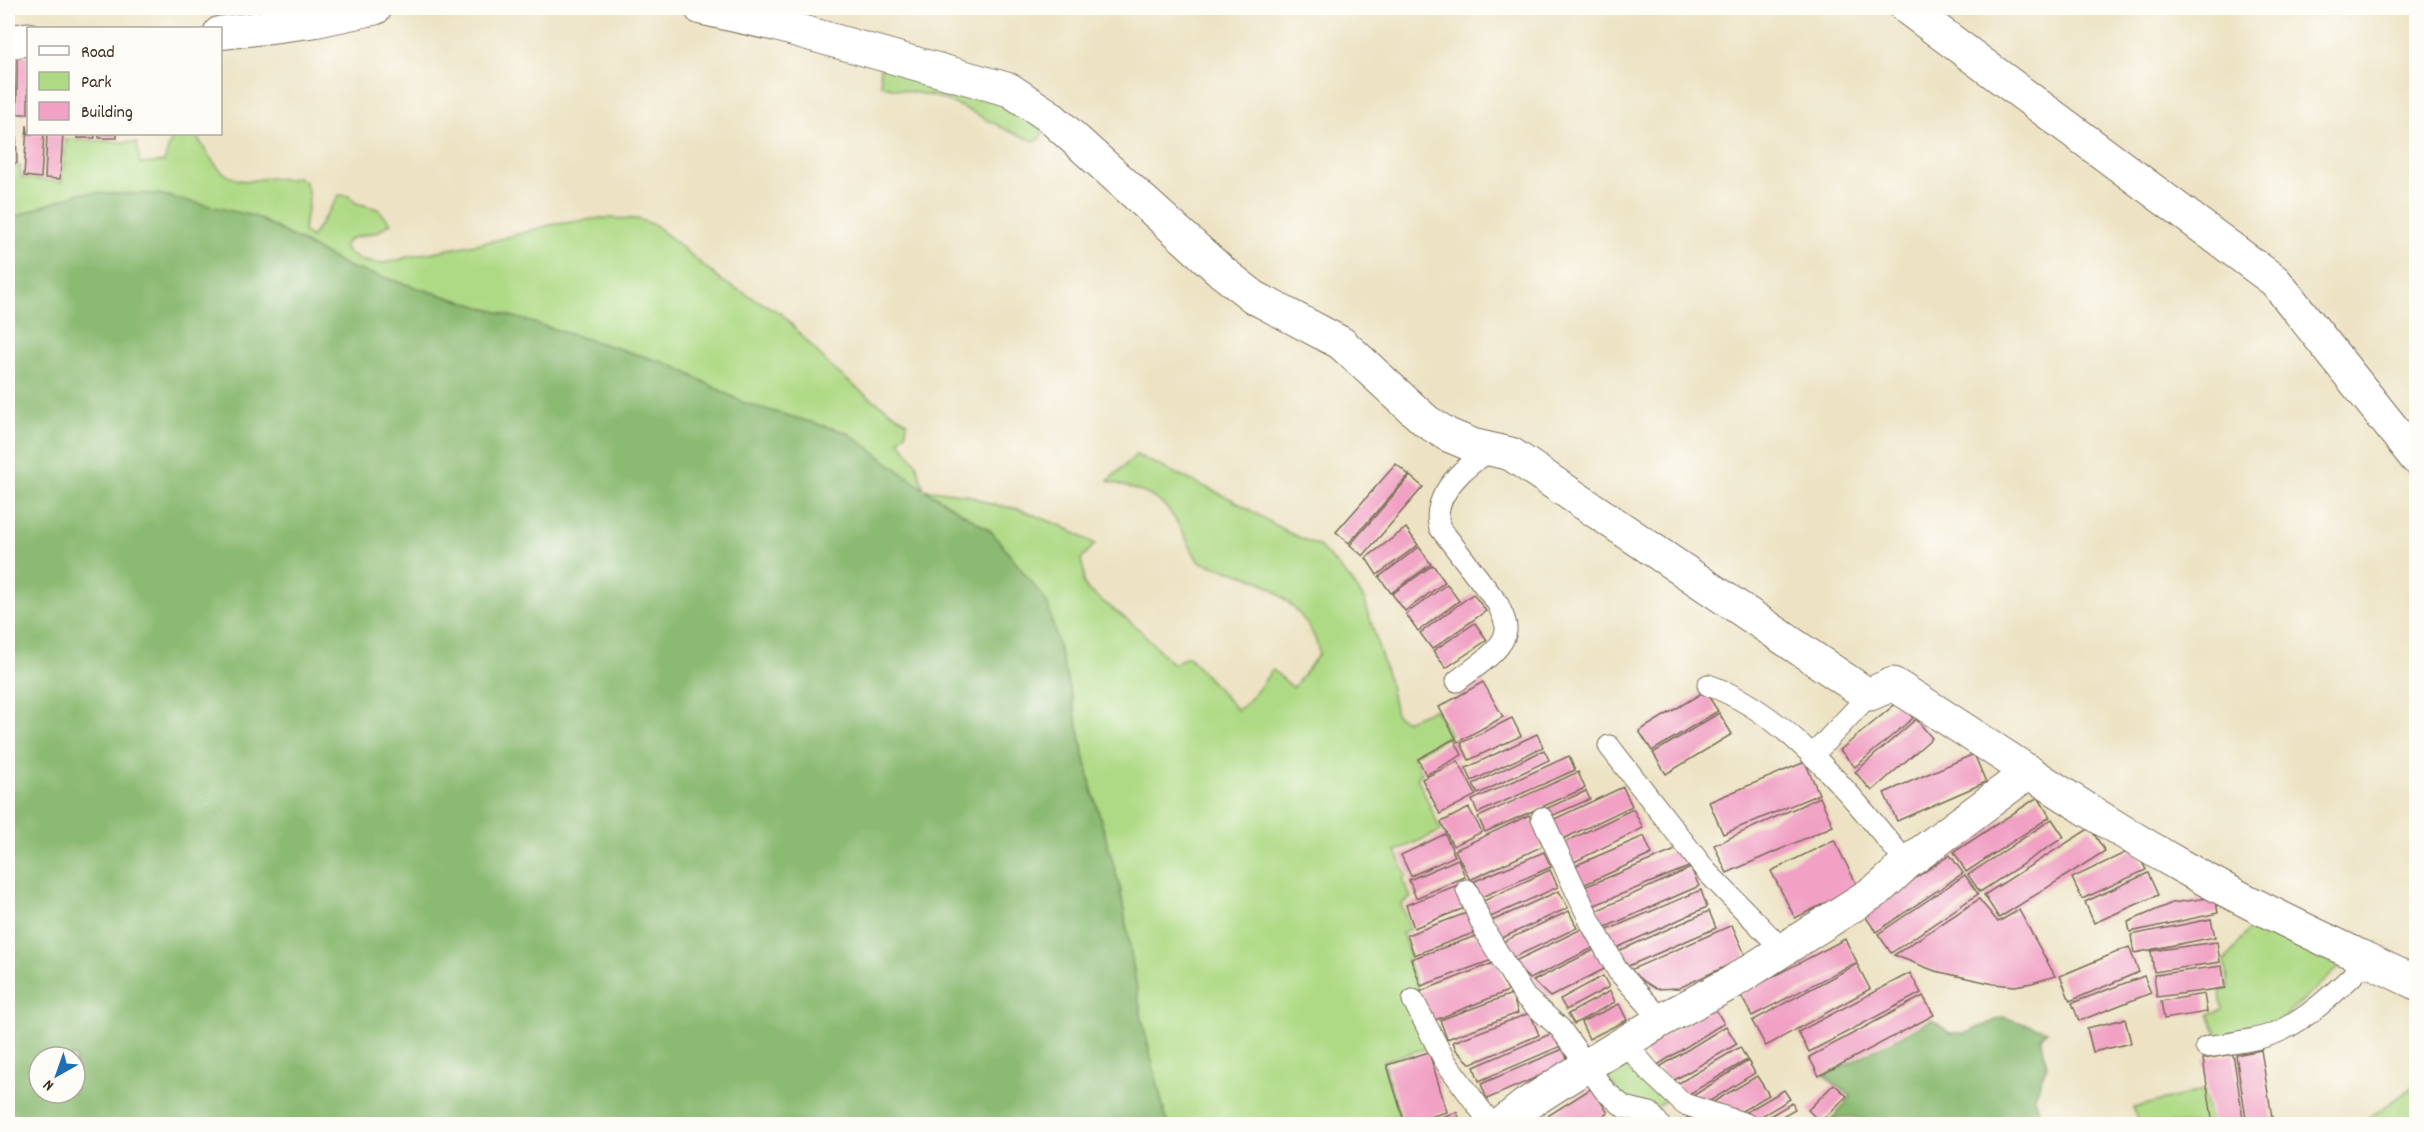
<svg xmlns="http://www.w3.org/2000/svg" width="2424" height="1132" font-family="Dekko,sans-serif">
<rect width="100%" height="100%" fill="#fdfcf7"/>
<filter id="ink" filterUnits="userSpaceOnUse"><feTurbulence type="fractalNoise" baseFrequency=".0167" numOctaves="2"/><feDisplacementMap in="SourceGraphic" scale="12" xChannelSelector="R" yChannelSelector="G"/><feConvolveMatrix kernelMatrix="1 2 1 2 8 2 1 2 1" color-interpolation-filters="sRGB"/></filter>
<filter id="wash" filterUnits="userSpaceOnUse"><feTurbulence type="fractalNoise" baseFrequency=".008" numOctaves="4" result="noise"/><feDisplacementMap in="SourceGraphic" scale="24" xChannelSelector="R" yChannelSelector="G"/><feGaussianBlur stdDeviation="1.35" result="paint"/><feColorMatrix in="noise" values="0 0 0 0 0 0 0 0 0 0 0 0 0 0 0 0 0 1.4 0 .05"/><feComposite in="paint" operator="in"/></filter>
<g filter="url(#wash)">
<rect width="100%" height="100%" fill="#ede3c4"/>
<g fill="#afda85" stroke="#758252" stroke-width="1.5">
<path d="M880,64L1006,101L1043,131L1040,139L1035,141C1003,132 976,111 945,100C923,92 902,92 881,85Z"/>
<path d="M173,134H195C210,155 217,179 247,181C255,181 262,178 270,178C281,178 286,181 297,177L306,183C313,208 304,210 304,232L311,238L339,195L349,196L356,203L378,209L391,223L377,232L349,239L344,247C360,267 385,266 407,257L497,240L550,225L601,218L637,219L655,225L722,281L782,314L830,366L863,393L907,422L906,433L899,440L916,463L924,489L967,495L990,504L1019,509L1062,526L1095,544L1081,559L1084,573L1083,582L1088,590L1138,628L1173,664L1188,656L1237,710C1253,701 1261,683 1273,670L1293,688L1319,654C1316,625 1285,596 1261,582C1243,572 1218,569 1198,561C1189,545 1181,526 1170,512C1157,494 1128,487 1108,481L1136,455L1231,499L1289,533L1319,546L1351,580L1364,599L1390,685L1396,715L1406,721L1435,709L1450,735L1413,756L1422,774L1417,777L1441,831L1396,851L1407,877L1403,879L1411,898L1401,904L1410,929L1402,933L1410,956L1407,959L1418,988L1410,992L1431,1047L1383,1061L1402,1124H1167L1142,1020L1120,887L1091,786L1072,698L991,531L924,489L848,433L744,403L672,365L349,267L254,216L8,219V166H20L21,178L62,182L66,139L137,143L140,164L164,162Z"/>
<polygon points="2258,924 2343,964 2277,1024 2219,1039 2209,1015 2222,1010 2220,991 2229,988 2225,961 2250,928"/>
<polygon points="1619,1053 1671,1095 1654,1110 1631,1106 1596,1067"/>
<polygon points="2416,1085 2416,1124 2360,1124"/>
<polygon points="2204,1090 2210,1124 2141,1124 2133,1108"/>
</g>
<g fill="#8bba72" stroke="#637248" stroke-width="1.5" fill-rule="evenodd">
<path d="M79,193L158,194L254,216L349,267L672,365L744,403L848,433L924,489L991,531L1047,602L1072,699L1091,786L1120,887L1142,1020L1167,1124H8V219ZM39,1057H75V1093H39Z"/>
<path d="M2003,1017L2047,1031L2041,1037L2047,1066L2034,1096L2044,1124H1877C1862,1118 1847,1114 1831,1120L1851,1096L1824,1076L1932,1020L1950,1033H1966Z"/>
</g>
<g id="blocks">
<g fill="#f1a1c4">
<rect x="17" y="55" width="11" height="59"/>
<polygon points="8,63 14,63 17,163 8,164"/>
<polygon points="27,125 28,134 44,134 41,178 24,176"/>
<polygon points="47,134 63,134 60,179 45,178"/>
<rect x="77" y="134" width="18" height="4"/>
<rect x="99" y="134" width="18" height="4"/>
<polygon points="1396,464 1409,475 1349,543 1336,532"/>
<polygon points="1410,476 1423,487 1363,556 1350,545"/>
<polygon points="1406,528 1418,545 1377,575 1366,558"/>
<polygon points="1419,547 1431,564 1391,593 1379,577"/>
<polygon points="1433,565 1445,582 1405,611 1392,594"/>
<polygon points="1447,584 1459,601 1418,631 1406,614"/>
<polygon points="1473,594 1486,611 1432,649 1420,633"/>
<polygon points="1475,623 1487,640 1446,668 1433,651"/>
<polygon points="1483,682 1503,717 1458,742 1439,707"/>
<polygon points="1705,691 1718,711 1652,751 1639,731"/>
<polygon points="1899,701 1913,718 1855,767 1840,750"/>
<polygon points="1719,713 1732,734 1666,774 1653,753"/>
<polygon points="1512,718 1521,736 1469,760 1461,743"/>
<polygon points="1916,719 1932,738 1872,791 1855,772"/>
<polygon points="1537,734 1543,747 1472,781 1466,768"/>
<polygon points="1454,739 1462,755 1426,775 1418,759"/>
<polygon points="1544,750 1549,760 1478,794 1473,784"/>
<polygon points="1974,754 1986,782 1897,821 1884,793"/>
<polygon points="1569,756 1575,770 1478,813 1472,800"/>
<polygon points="1458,761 1476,795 1440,814 1422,779"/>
<polygon points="1805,762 1819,794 1723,834 1709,802"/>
<polygon points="1578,772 1585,788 1485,832 1478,817"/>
<polygon points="1623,787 1632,806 1559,841 1550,821"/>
<polygon points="1586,791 1590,799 1549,817 1545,809"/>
<polygon points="1820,797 1833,826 1727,873 1714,845"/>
<polygon points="2038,797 2050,817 1966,872 1954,852"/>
<polygon points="1469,808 1482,832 1453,846 1441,822"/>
<polygon points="1633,809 1643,828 1570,864 1561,844"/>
<polygon points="1529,815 1543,846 1470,880 1455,850"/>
<polygon points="2052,819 2064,837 1980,892 1968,875"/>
<polygon points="2090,828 2105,851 1999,918 1984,895"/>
<polygon points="1445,834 1455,856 1411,876 1401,855"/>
<polygon points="1644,836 1652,854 1581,886 1572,867"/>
<polygon points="1834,840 1858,887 1795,918 1771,871"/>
<polygon points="1683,847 1691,866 1590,907 1582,888"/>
<polygon points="2135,848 2146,870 2082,899 2072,878"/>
<polygon points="1544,852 1551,867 1477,899 1470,883"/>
<polygon points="1950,855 1963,873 1876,932 1863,913"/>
<polygon points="1458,859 1465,877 1416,898 1409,880"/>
<polygon points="1691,868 1699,886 1599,930 1591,913"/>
<polygon points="1550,870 1558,887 1486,919 1479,903"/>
<polygon points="2148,873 2158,895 2094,923 2085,902"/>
<polygon points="1965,875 1978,894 1891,953 1878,934"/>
<polygon points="1458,885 1467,907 1414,928 1406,905"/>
<polygon points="1701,890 1707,907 1612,950 1600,933"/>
<polygon points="1559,891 1568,908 1495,941 1487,923"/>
<polygon points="2215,897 2218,913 2130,932 2128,922 2172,903"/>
<polygon points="1979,899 1998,922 2019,910 2055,976 2032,983 2015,986 1994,984 1935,971 1894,955"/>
<polygon points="1472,911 1479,931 1414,955 1407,935"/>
<polygon points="1569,911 1577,928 1506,961 1498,944"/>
<polygon points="1709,911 1716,928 1626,967 1614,953"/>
<polygon points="2211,919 2215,937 2134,953 2131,935"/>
<polygon points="1590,925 1599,945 1530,979 1511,963"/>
<polygon points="1732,925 1746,957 1679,988 1656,989 1628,971"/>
<polygon points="1482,934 1492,960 1421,986 1411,959"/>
<polygon points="1845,939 1857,962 1752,1016 1740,994"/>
<polygon points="2217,942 2220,962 2154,972 2151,951"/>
<polygon points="1600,947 1610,966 1550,997 1533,981"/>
<polygon points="2129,947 2139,972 2070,1001 2060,976"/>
<polygon points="1496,962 1508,991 1430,1022 1419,992"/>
<polygon points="1857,964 1870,989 1766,1046 1752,1021"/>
<polygon points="2222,966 2225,988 2157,997 2154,975"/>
<polygon points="1910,973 1921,993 1809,1052 1798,1032"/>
<polygon points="1603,976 1609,987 1566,1010 1560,999"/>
<polygon points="2144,976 2151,993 2079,1021 2072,1003"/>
<polygon points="1610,991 1615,1002 1574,1024 1568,1014"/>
<polygon points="1512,994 1518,1013 1447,1039 1440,1020"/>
<polygon points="2204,994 2207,1012 2164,1019 2161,1001"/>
<polygon points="1923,996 1934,1015 1819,1076 1809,1057"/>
<polygon points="1619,1004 1627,1020 1589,1039 1581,1022"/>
<polygon points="1714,1007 1724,1023 1656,1066 1641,1049"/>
<polygon points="1530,1013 1539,1035 1471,1064 1456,1050 1453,1042"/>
<polygon points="2125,1019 2131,1043 2093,1052 2087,1028"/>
<polygon points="1726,1026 1737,1044 1671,1082 1658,1068"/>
<polygon points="1555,1032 1561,1046 1479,1081 1474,1067"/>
<polygon points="1740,1047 1747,1060 1684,1097 1677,1084"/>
<polygon points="1563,1049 1569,1063 1487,1099 1481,1084"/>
<polygon points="2261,1050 2273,1124 2247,1124 2236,1055"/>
<polygon points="1429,1052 1447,1112 1405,1124 1387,1065"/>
<polygon points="2233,1054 2244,1124 2213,1124 2203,1059"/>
<polygon points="1748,1061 1755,1073 1705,1104 1688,1099"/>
<polygon points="1757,1076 1769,1095 1737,1114 1708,1105"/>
<polygon points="1834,1084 1847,1096 1820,1122 1808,1110"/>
<polygon points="1592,1088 1608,1113 1590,1124 1551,1124 1546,1117"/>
<polygon points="1784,1090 1790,1099 1757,1119 1741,1115"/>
<polygon points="1792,1103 1795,1109 1768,1124 1760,1122"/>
<polygon points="1457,1112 1461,1124 1421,1124"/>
<polygon points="1539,1115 1546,1124 1525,1124"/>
<polygon points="1687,1118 1702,1124 1682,1124"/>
</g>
</g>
</g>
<g filter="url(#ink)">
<use href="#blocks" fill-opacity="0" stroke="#796b58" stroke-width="1.5"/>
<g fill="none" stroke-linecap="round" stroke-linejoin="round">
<defs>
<g id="lane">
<path d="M1457,681C1472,669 1503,651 1506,631C1507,622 1501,612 1498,604L1440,528C1429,497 1468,460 1495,450"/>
<path d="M1708,685C1789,713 1853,799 1907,863"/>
<polyline points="1609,746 1707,872 1782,949"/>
<polyline points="1812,756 1870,694"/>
<polyline points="1542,818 1591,923 1618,971 1662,1020"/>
<polyline points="1467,890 1486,933 1525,997 1560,1028 1605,1091 1624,1107 1650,1113 1659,1124"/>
<polyline points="1413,1000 1445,1061 1491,1124"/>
<polyline points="1624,1042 1650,1072 1684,1104 1746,1124"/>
<path d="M2206,1047C2231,1043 2259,1041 2282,1030C2315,1014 2343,984 2369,960"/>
</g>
<g id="street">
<path d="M701,8L778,25L1010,90L1049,116L1222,272L1254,297L1341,343L1426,421L1448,435L1472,445L1511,454L1862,691L1870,694L1893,684C1989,744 2082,810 2181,866C2258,909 2337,945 2416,983"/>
<polyline points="1907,8 2275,281 2416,458"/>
<polyline points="220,33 314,21 375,8"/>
<polyline points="8,42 28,39"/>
<polyline points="1502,1124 1524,1106 1586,1066 1662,1020 1731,983 1880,888 1907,863 2029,772"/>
</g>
</defs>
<use href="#lane" stroke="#796b58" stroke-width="23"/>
<use href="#street" stroke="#796b58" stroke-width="35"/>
<use href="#lane" stroke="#fff" stroke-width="21"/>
<use href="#street" stroke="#fff" stroke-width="33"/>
</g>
</g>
<rect width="2424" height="1132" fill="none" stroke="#fdfcf7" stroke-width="30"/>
<rect x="27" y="27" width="195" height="108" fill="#fdfcf7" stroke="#afa8a0" stroke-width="1.5"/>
<rect x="39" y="46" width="30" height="9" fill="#ffffff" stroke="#afa8a0" stroke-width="1.5"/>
<text x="81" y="57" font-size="18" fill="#3b2a1e">Road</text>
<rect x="39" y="72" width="30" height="18" fill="#afda85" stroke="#afa8a0" stroke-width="1.5"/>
<text x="81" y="87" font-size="18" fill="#3b2a1e">Park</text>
<rect x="39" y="102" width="30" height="18" fill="#f1a1c4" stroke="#afa8a0" stroke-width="1.5"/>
<text x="81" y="117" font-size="18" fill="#3b2a1e">Building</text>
<g transform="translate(57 1075) rotate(220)"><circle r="28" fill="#fdfcf7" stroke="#afa8a0" stroke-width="1.5"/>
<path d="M0-4.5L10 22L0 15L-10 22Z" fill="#1f6fb2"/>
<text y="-9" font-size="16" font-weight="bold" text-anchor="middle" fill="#3b2a1e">N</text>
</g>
</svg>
